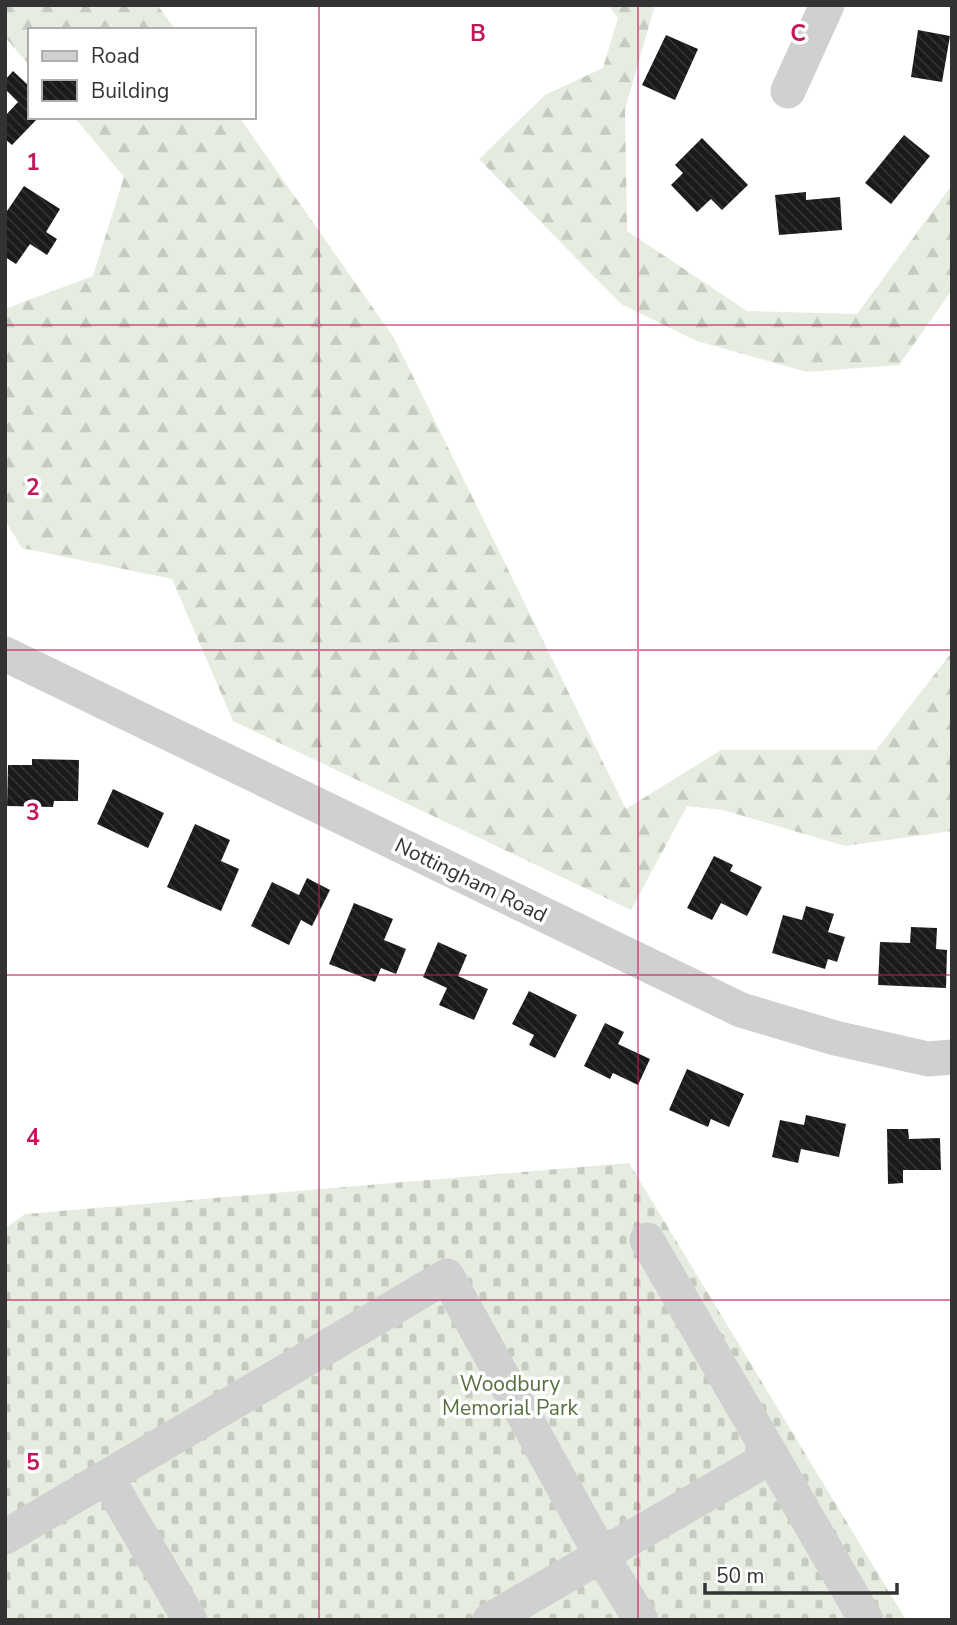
<svg xmlns="http://www.w3.org/2000/svg" width="957" height="1625" font-family="'Nunito Sans',sans-serif">
<defs>
<pattern id="forest-firs" width="22" height="20" patternUnits="userSpaceOnUse" patternTransform="scale(1.75)"><rect width="22" height="20" fill="#e6ecdf"/><path d="M5 1l3.5 6h-7zM16 11l3.5 6h-7z" fill="#c6cbc0"/></pattern>
<pattern id="cemetery-stones" width="16" height="16" patternUnits="userSpaceOnUse" patternTransform="scale(1.75)"><rect width="16" height="16" fill="#e6ecdf"/><path d="M2 7V4a2 2 0 0 1 4 0v3zM10 15v-3a2 2 0 0 1 4 0v3z" fill="#c6cbc0"/></pattern>
<pattern id="building-back-hatch" width="6" height="6" patternUnits="userSpaceOnUse" patternTransform="scale(1.75)"><rect width="6" height="6" fill="#1a1a1a"/><path d="M-1 5l2 2M0 0l6 6M5-1l2 2" fill="none" stroke="#333"/></pattern>
</defs>
<rect width="100%" height="100%" fill="#fff"/>
<g fill="url(#forest-firs)">
<polygon points="5,5 157,5 176,30 30,30 30,66 5,37"/>
<polygon points="608,5 655,5 625,109 627,231 747,311 857,314 952,185 952,290 899,365 807,372 697,341 621,304 479,159 545,95 603,68 618,18"/>
<polygon points="74,117 239,117 394,338 626,809 721,750 876,750 952,652 952,831 845,846 723,810 687,806 631,910 233,721 172,579 22,548 5,520 5,309 93,276 124,177"/>
</g>
<polygon fill="url(#cemetery-stones)" points="629,1163 906,1620 5,1620 5,1228 25,1214"/>
<g fill="url(#building-back-hatch)">
<polygon points="918,30 950,36 942,82 911,77"/>
<polygon points="666,35 698,49 675,100 642,85"/>
<polygon points="13,71 30,87 30,117 39,117 12,145 5,139 5,116 18,102 5,89 5,80"/>
<polygon points="904,135 930,156 891,204 865,183"/>
<polygon points="702,138 748,185 722,210 711,199 697,212 671,185 683,173 675,165"/>
<polygon points="24,186 60,209 46,232 57,239 47,255 30,244 16,264 5,257 5,214"/>
<polygon points="806,192 806,200 840,197 842,230 779,235 775,195"/>
<polygon points="32,759 79,760 78,801 54,801 53,807 7,806 8,765 32,765"/>
<polygon points="113,789 164,813 148,848 97,824"/>
<polygon points="195,824 230,840 221,861 239,869 221,911 167,887"/>
<polygon points="714,856 733,865 730,871 762,887 747,916 721,903 712,920 687,908"/>
<polygon points="307,878 330,890 312,926 301,920 289,945 251,926 272,882 299,895"/>
<polygon points="354,903 393,919 384,940 406,949 396,974 381,968 375,982 329,964"/>
<polygon points="806,906 834,914 828,932 845,937 837,962 828,959 825,969 772,953 783,915 802,920"/>
<polygon points="911,927 937,928 936,949 947,950 946,988 878,985 880,942 910,943"/>
<polygon points="438,942 467,955 458,976 488,989 474,1020 439,1005 447,988 423,977"/>
<polygon points="529,991 577,1015 555,1058 529,1045 534,1035 512,1024"/>
<polygon points="605,1023 624,1032 618,1044 650,1059 638,1085 613,1073 610,1079 584,1066"/>
<polygon points="687,1069 744,1094 729,1127 711,1119 708,1127 669,1110"/>
<polygon points="806,1115 846,1124 839,1157 801,1149 798,1163 772,1157 780,1120 804,1125"/>
<polygon points="887,1129 908,1129 909,1139 940,1138 941,1170 903,1170 903,1183 888,1184"/>
</g>
<g fill="none" stroke-linecap="round" stroke-linejoin="round">
<g stroke="#d0d0d0" stroke-width="35">
<polyline points="788,91 827,5"/>
<polyline points="5,654 741,1010 835,1038 928,1059 952,1057"/>
<polyline points="647,1240 866,1620"/>
<polyline points="107,1478 190,1620"/>
<polyline points="5,1537 447,1276 601,1555 641,1620"/>
<polyline points="490,1620 772,1456"/>
</g>
</g>
<path fill="none" stroke="#c2185b" stroke-width="2" stroke-opacity="0.55" d="M319,5V1620M638,5V1620M5,325H952M5,650H952M5,975H952M5,1300H952"/>
<g text-anchor="middle" stroke-width="7" stroke-linejoin="round" paint-order="stroke">
<g font-size="21" fill="#333" stroke="#fff">
<text transform="translate(471 880) rotate(26)" y="7">Nottingham Road</text>
</g>
<g font-size="21" fill="#56703f" stroke="#fff">
<text x="510" y="1391">Woodbury<tspan x="510" dy="24">Memorial Park</tspan></text>
</g>
</g>
<g font-size="23" text-anchor="middle" font-weight="bold" fill="#c2185b" stroke="#fff" stroke-width="7" stroke-linejoin="round" paint-order="stroke">
<text x="478" y="41">B</text>
<text x="798" y="41">C</text>
<text x="33" y="170">1</text>
<text x="33" y="495">2</text>
<text x="33" y="820">3</text>
<text x="33" y="1145">4</text>
<text x="33" y="1470">5</text>
</g>
<rect width="957" height="1625" fill="none" stroke="#333333" stroke-width="14"/>
<rect x="28" y="28" width="228" height="91" fill="#ffffff" stroke="#adadad" stroke-width="2"/>
<rect x="42" y="51" width="35" height="10" fill="#d0d0d0" stroke="#adadad" stroke-width="2"/>
<text x="91" y="63" font-size="21" fill="#333333">Road</text>
<rect x="42" y="80" width="35" height="21" fill="url(#building-back-hatch)" stroke="#adadad" stroke-width="2"/>
<text x="91" y="98" font-size="21" fill="#333333">Building</text>
<path d="M705 1583v10h192v-10" fill="none" stroke="#333333" stroke-width="3.5"/>
<text x="716" y="1583" font-size="21" fill="#333333" stroke="#ffffff" stroke-width="5" paint-order="stroke">50 m</text>
</svg>
